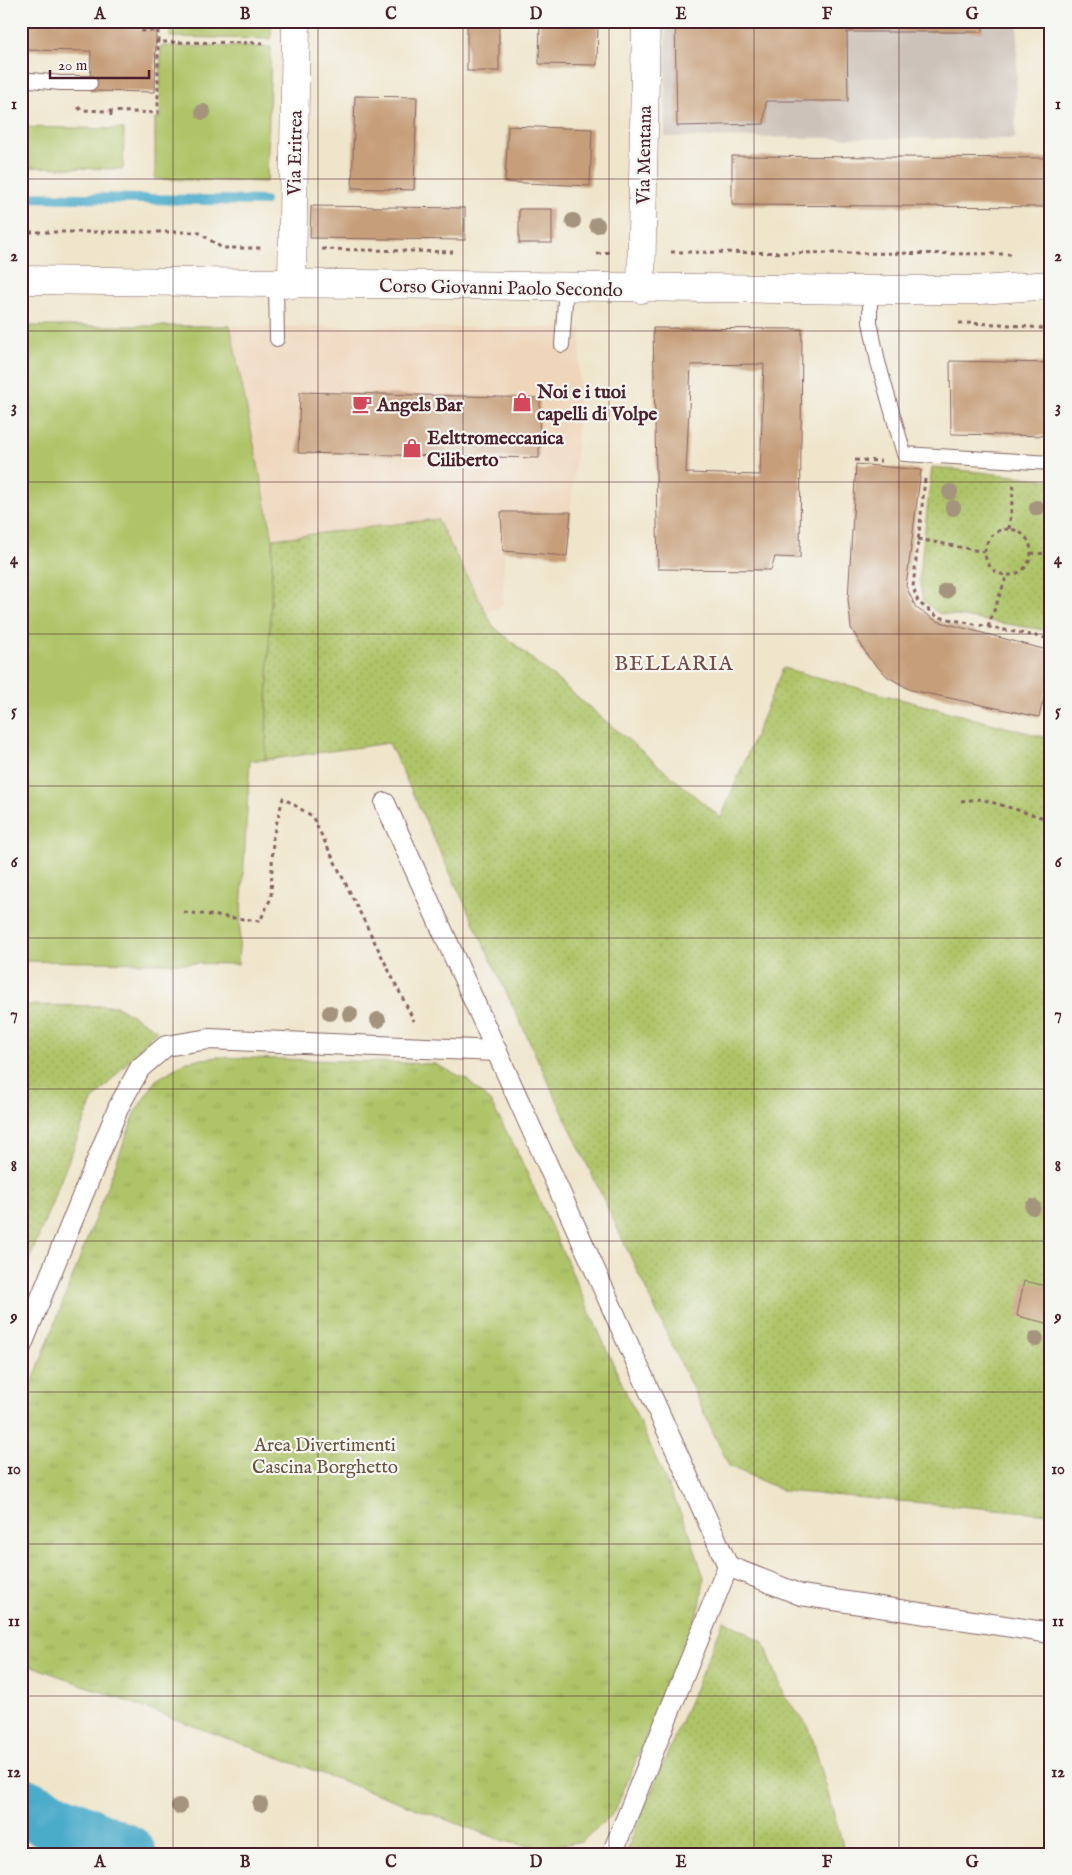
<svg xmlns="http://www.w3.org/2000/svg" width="1072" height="1875" font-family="'IM FELL English',serif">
<defs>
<pattern id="grass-dots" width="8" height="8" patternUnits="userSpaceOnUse" patternTransform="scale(1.25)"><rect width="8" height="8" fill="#afc468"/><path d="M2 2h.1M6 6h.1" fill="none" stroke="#98a85a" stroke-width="1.8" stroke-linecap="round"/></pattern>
<pattern id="park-tufts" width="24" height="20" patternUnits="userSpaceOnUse" patternTransform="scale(1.25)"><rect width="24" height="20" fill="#afc468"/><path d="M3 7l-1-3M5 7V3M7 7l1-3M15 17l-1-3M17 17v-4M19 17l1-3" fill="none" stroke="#98a85a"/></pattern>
</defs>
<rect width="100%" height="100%" fill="#f6f6f2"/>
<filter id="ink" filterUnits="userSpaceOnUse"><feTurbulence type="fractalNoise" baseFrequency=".02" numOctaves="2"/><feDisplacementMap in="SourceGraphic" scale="10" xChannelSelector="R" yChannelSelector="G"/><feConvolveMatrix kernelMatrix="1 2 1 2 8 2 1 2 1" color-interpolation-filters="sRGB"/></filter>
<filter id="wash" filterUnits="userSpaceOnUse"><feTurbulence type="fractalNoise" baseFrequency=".0096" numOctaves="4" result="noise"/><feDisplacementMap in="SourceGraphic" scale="20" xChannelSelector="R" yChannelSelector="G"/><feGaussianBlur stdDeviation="1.12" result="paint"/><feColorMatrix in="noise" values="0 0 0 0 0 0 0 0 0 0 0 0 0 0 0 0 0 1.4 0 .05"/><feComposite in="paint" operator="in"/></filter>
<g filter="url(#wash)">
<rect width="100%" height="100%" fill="#efe5cb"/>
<polygon fill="#efd6bb" points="230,326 581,328 576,451 567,556 504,551 503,606 485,612 436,520 273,539"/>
<polygon fill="#cdc2b9" points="666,21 1018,21 1015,139 665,137"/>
<g fill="url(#grass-dots)" stroke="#7c724a">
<polygon points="932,467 1051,480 1051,631 938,613 923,600 919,580"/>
<polygon points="437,519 493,626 721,818 783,668 1051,739 1051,941 1047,960 1051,961 1051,1514 784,1491 729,1466 389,743 265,760 273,539"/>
<polygon points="21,1005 117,1006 157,1030 92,1101 21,1281"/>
<polygon points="724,1620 764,1643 785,1697 809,1727 844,1849 855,1854 625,1854"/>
</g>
<polygon fill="url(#park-tufts)" stroke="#7c724a" points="218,1057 435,1064 466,1079 490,1101 518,1153 690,1534 704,1578 700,1607 614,1813 582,1841 544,1849 504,1841 21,1662 21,1412 136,1111 156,1080 187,1061"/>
<g fill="#afc468" stroke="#7c724a">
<polygon points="163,21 272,21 271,39 170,37 170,28 163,27"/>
<polygon points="161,46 271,47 267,182 155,179 155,119 160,118"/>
<polygon points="21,127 124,129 123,169 21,167"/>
<polygon points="21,326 230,326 273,539 265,760 250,760 238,964 21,961"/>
</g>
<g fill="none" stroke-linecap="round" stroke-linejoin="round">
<polyline stroke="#4bacca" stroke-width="10" points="21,197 264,201"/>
<polyline stroke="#4bacca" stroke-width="59" points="21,1806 127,1854"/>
</g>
<g id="blocks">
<g fill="#c69e79" fill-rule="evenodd">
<polygon points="21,21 142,21 142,26 156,26 155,92 90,91 91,51 21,50"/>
<rect x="467" y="21" width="32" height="50"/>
<polygon points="540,21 598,21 597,65 539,64"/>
<polygon points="675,21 983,21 983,32 847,32 848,101 766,101 764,124 677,126"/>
<polygon points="355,96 417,97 414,190 352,188"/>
<polygon points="508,126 592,129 590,186 505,182"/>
<polygon points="732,156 1051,158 1051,207 732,205"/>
<polygon points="311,206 465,208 465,240 310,238"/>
<rect x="519" y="209" width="33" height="34"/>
<path d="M653,328L802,329L800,558L775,557L771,570L658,569ZM764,364L760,475L686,473L691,365Z"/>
<polygon points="950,361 1051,363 1051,436 951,434"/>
<polygon points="300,392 540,398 539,458 298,453"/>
<polygon points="856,464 921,470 906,586 916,608 937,621 1051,651 1051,670 1039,717 911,690 888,677 869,658 851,628 848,599"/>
<polygon points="501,512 571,512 567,556 503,551"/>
<polygon points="1024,1281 1051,1287 1051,1324 1017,1316"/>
</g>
</g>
</g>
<g filter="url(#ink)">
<use href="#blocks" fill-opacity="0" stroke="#846463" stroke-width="1"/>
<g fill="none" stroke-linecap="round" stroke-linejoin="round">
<defs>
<g id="service">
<polyline points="21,79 60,83 90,83"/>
<polyline points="276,284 277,339"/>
<polyline points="870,290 870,322 878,362 904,454 1051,463"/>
<polyline points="562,345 566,287"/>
</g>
<g id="pedestrian">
<polyline points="385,803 728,1566 612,1854"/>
<polyline points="21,1347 119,1106 140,1068 166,1046 209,1039 497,1051"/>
<polyline points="728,1566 801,1595 1051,1633"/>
</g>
<g id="minor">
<polyline points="292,284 296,21"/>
<polyline points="641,289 646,21"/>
</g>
<polyline id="secondary" points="21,280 870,290 980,290 1051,285"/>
</defs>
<use href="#service" stroke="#846463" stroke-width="16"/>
<use href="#pedestrian" stroke="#846463" stroke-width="22"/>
<use href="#minor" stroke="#846463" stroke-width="29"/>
<use href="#secondary" stroke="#846463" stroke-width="29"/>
<g stroke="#846463" stroke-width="3" stroke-dasharray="4 4" stroke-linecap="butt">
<polyline points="155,42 265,43"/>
<polyline points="78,107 81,110 158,113 158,31 140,31 141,21"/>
<polyline points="111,112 111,118"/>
<polyline points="21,232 198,232 222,248 263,248"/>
<polyline points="322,249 453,252"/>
<polyline points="671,252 1015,254"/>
<polyline points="597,254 610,252"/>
<polyline points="959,323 1000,324 1051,329"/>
<polyline points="855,460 881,461"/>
<polyline points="925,479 913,587 918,602 938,617 1051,639"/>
<polyline points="1009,529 1014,484"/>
<circle cx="1008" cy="552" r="23"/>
<polyline points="918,539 985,552"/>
<polyline points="1031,553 1051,554"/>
<polyline points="988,627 1007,575"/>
<polyline points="961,801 981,799 1051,820"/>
<polyline points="184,912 260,921 271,898 273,837 283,798 312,816 414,1021"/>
</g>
<use href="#service" stroke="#fff" stroke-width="14"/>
<use href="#pedestrian" stroke="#fff" stroke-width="20"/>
<use href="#minor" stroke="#fff" stroke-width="28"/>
<use href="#secondary" stroke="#fff" stroke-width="28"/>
</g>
<g fill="#a5947d">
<circle cx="203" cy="112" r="8"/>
<circle cx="573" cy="221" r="8"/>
<circle cx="597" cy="225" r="8"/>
<circle cx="950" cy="492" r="8"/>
<circle cx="953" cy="508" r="8"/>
<circle cx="1037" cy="508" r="8"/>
<circle cx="946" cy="591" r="8"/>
<circle cx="330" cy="1013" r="8"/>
<circle cx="350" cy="1014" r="8"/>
<circle cx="378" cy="1020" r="8"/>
<circle cx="1033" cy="1207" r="8"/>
<circle cx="1036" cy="1339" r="8"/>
<circle cx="260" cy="1804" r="8"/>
<circle cx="179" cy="1806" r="8"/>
</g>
</g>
<path fill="none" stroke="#4a1f2b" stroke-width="1" stroke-opacity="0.55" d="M173,21V1854M318,21V1854M463,21V1854M609,21V1854M754,21V1854M899,21V1854M21,179H1051M21,331H1051M21,482H1051M21,634H1051M21,786H1051M21,938H1051M21,1089H1051M21,1241H1051M21,1392H1051M21,1544H1051M21,1696H1051"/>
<defs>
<symbol id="shop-bare" viewBox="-9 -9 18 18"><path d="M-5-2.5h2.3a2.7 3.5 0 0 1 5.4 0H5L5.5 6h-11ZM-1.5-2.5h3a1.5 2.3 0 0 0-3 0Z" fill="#d1495b" stroke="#f6f6f2" stroke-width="2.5" paint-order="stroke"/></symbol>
<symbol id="cafe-bare" viewBox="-9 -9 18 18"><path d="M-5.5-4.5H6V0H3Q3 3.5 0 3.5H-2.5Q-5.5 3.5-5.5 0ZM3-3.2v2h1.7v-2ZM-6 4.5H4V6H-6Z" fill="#d1495b" stroke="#f6f6f2" stroke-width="2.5" paint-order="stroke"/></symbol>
</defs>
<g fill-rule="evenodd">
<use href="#shop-bare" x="508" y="388" width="28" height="28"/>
<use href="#cafe-bare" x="348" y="390" width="28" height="28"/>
<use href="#shop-bare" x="398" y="434" width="28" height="28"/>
</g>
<g text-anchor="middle" stroke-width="4.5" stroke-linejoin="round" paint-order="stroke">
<g font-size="19" fill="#4a1f2b" stroke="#f6f6f2">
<text transform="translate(294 153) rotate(-89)" y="7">Via Eritrea</text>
<text transform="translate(643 155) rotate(-89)" y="7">Via Mentana</text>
<text transform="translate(501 287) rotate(1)" y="7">Corso Giovanni Paolo Secondo</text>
</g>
<g font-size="19" font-weight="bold" fill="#4a1f2b" stroke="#f6f6f2" text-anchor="start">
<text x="537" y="398">Noi e i tuoi<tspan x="537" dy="22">capelli di Volpe</tspan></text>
<text x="377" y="411">Angels Bar</text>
<text x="427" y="444">Eelttromeccanica<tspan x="427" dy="22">Ciliberto</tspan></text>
</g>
<g font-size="19" fill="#68513d" stroke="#f6f6f2">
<text x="325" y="1451">Area Divertimenti<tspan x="325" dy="22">Cascina Borghetto</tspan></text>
</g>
<g font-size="21" letter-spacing="1" fill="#754b46" stroke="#f6f6f2">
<text x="674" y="670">BELLARIA</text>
</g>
</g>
<rect width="1072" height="1875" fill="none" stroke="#f6f6f2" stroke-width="55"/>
<path d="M50 70v8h99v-8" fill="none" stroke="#4a1f2b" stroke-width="2.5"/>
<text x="58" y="70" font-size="15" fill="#4a1f2b" stroke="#f6f6f2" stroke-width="4" paint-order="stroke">20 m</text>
<rect x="28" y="28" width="1016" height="1820" fill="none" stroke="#4a1f2b" stroke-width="2"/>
<g font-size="16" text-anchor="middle" font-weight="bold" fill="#4a1f2b">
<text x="100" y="19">A</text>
<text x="245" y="19">B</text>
<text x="391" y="19">C</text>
<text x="536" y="19">D</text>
<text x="681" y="19">E</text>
<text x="827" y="19">F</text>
<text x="972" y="19">G</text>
<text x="14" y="109">1</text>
<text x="1058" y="109">1</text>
<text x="14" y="261">2</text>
<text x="1058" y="261">2</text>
<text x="14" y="412">3</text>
<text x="1058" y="412">3</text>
<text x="14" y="564">4</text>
<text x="1058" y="564">4</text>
<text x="14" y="716">5</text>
<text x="1058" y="716">5</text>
<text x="14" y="867">6</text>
<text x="1058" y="867">6</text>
<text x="14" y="1019">7</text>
<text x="1058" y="1019">7</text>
<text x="14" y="1171">8</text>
<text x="1058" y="1171">8</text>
<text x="14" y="1322">9</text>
<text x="1058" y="1322">9</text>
<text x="14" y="1474">10</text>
<text x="1058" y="1474">10</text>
<text x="14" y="1626">11</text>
<text x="1058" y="1626">11</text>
<text x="14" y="1777">12</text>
<text x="1058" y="1777">12</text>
<text x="100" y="1867">A</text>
<text x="245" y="1867">B</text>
<text x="391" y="1867">C</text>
<text x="536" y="1867">D</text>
<text x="681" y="1867">E</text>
<text x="827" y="1867">F</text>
<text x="972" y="1867">G</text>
</g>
</svg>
